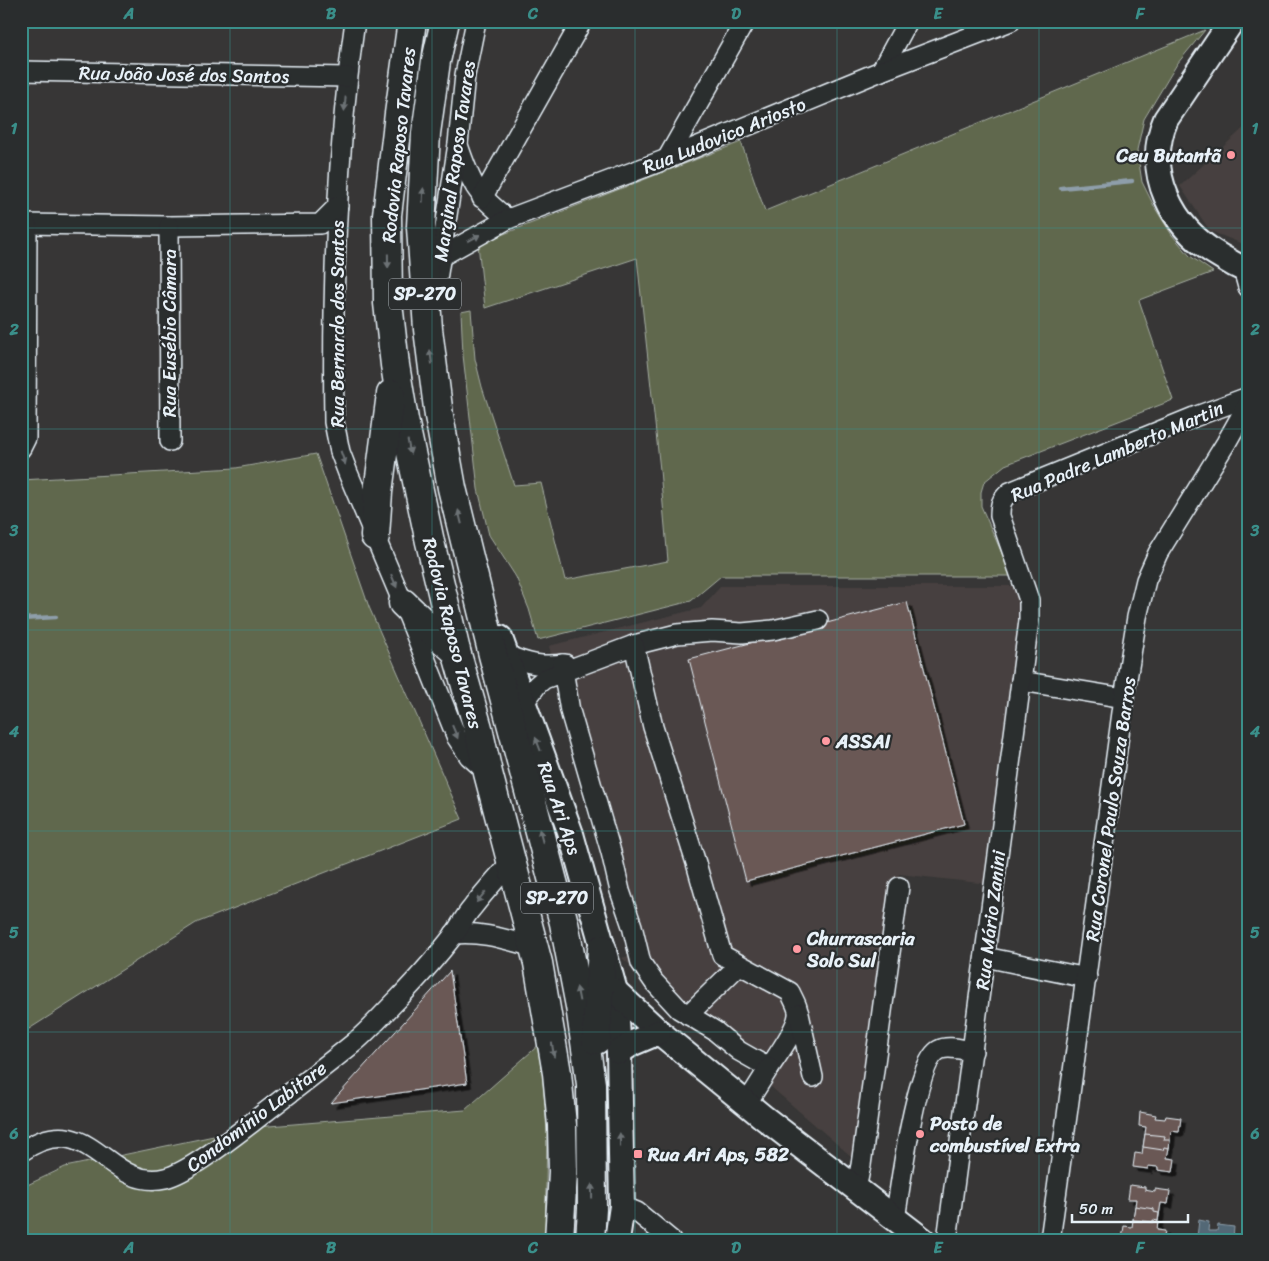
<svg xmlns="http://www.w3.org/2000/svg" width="1269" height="1261" font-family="Sriracha,sans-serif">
<defs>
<filter id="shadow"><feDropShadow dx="4.5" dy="4.5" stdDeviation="0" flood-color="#0009"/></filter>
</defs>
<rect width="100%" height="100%" fill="#373636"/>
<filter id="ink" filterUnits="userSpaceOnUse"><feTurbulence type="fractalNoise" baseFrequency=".02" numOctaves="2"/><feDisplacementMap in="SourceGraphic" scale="10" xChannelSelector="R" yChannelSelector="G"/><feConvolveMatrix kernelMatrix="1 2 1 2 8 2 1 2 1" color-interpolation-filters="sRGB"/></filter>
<g filter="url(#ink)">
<g fill="#47403f">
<polygon points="1248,124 1248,246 1210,231 1180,186"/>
<polygon points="721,586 1019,586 1025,599 988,884 899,874 876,983 852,1157 622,958 641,951 606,872 549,646 701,608"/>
</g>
<g fill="#60674d" stroke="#a4aca2">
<polygon points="1205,30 1177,64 1144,119 1137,150 1142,182 1155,208 1172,235 1190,256 1213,272 1139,300 1173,400 1005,465 984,482 981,492 981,506 1012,576 721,576 691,601 538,640 529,609 516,577 489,535 478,489 463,355 461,312 471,310 475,359 482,387 514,485 541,483 565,580 668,561 660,470 637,258 485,308 478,244 741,142 765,211"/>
<polygon points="316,454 369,607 462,819 196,923 21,1034 21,480 236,468"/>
<polygon points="540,1044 547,1131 545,1240 21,1240 21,1188 65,1167 257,1127 465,1110"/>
</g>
<polygon fill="#526776" stroke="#8e9eaa" points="1199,1220 1209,1222 1208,1231 1217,1231 1218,1225 1234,1227 1233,1240 1197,1237"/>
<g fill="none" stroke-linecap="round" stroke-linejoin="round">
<g stroke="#8e9eaa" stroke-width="4.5">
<polyline points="1061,188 1132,181"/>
<polyline points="21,619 56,617"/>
</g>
</g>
<g fill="#6b5955" stroke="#e8f1f8" filter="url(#shadow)">
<polygon points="907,602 964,824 746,881 689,659"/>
<polygon points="450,971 467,1083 331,1103"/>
<polygon points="1140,1112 1156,1115 1155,1118 1165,1119 1166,1116 1181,1118 1179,1132 1171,1131 1169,1148 1167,1158 1175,1159 1173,1172 1158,1170 1158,1167 1148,1166 1148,1169 1133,1167 1135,1153 1142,1154 1146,1127 1139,1126"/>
<polygon points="1145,1134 1165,1136 1164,1140 1170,1140 1169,1148 1164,1147 1163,1150 1143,1147"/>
<polygon points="1130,1185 1145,1187 1145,1190 1155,1192 1155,1189 1170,1191 1168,1204 1161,1203 1158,1221 1157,1230 1165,1231 1163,1240 1138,1238 1138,1240 1122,1239 1124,1226 1132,1227 1136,1199 1128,1199"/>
<polygon points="1135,1206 1154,1209 1154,1212 1159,1213 1158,1221 1153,1220 1153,1222 1133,1220"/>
</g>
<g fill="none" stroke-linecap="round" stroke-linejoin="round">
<defs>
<g id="minor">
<path d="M355,21C336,154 332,288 334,422L340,452L348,473L403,603L457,738L469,756L488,773"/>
<polyline points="21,71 347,77"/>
<polyline points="881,71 908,21"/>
<path d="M458,145C471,183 475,194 508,219"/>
<polyline points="667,159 745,21"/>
<polyline points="482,198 582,21"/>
<polyline points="21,224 169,226 320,224 338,206"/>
<polyline points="169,226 170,441"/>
<polyline points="440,257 508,219 667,159 881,71 1011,21"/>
<polyline points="1243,269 1248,287"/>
<polyline points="434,299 458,144 465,75 476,21"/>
<polyline points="21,448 26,438 27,225"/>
<polyline points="634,645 677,634 712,631 742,633 773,630 818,620"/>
<path d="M506,655C528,664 541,667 565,664"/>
<polyline points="1021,681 1124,698"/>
<path d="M523,704L537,685L544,679L634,645L653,727L696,863L722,955L790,992C793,999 799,1008 798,1015C797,1028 777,1056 769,1068L739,1051L715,1031L679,1009L654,982L641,963L632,926L620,891L611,852L570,711L562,664"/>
<path d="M454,934C482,931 507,940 534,947"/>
<polyline points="985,957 1087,978"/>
<polyline points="799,1014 813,1077"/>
<polyline points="688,1015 739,965"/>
<polyline points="747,1103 769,1068"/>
<path d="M21,1152C90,1104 107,1192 165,1178C189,1172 233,1137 254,1121C287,1095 322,1069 355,1042C370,1029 384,1013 398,999C417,979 436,958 453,936C460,927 464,917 472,908C484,892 498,877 511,862"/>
<polyline points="856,1189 861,1165 899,887"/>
<polyline points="622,1206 637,1212 671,1240"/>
<path d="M895,1219C900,1190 915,1062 939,1050C948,1045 963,1050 973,1051"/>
<path d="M947,1240L1029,621V600L1000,516C1000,504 1001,500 1010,492L1194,417L1248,397"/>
<polyline points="1050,1240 1124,698 1137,617 1146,580 1158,553 1226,443 1248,404"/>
</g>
<g id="major">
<path d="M1232,21L1166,119C1143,172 1172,228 1220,256C1229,261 1238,268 1248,270"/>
<polyline points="500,638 571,834 615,991 619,1052 622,1206 617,1240"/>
<polyline points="615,991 659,1032 763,1117 923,1240"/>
<polyline points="619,1052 633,1043 659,1032"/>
</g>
<g id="highway">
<polyline points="412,21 399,114 387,215 388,303 395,365 404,420 430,542 456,651 478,728 488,773 538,963 557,1073 562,1125 563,1172 559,1240"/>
<polyline points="445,21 436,61 426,133 421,227 428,329 439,416 452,488 493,655 564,923 580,1006 591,1084 592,1209 590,1240"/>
<polyline points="375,536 378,492 391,394"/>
<polyline points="403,603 429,628 456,651"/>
<polyline points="596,1040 602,949"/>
</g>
</defs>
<use href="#minor" stroke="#e8f1f8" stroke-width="22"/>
<use href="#major" stroke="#e8f1f8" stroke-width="28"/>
<use href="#highway" stroke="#e8f1f8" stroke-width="31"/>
<use href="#minor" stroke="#2a2d2e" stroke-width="19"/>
<use href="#major" stroke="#2a2d2e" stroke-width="24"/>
<use href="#highway" stroke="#2a2d2e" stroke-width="28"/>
</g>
<defs><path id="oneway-solid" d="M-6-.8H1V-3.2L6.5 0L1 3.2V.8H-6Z" transform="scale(1.25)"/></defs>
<g fill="#6c7275">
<use href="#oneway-solid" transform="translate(345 104) rotate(95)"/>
<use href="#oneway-solid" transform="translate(423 195) rotate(-87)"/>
<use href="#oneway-solid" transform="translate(474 238) rotate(-29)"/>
<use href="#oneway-solid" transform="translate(388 261) rotate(89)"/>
<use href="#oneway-solid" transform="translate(431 357) rotate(-98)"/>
<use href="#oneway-solid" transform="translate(409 447) rotate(79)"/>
<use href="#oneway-solid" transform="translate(343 458) rotate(71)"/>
<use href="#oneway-solid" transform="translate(460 517) rotate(-104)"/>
<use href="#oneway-solid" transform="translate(394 581) rotate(67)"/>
<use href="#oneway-solid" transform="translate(455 732) rotate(67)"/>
<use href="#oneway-solid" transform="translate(538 744) rotate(-111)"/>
<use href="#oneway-solid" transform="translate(541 836) rotate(-105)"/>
<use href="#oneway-solid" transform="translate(481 897) rotate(130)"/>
<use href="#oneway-solid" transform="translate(578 994) rotate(-101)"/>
<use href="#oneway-solid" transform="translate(553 1050) rotate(81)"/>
<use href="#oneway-solid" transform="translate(620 1140) rotate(-91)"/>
<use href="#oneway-solid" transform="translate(592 1191) rotate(-91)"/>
</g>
</g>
<path fill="none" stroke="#3a8f8a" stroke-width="1" stroke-opacity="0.55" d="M230,21V1240M432,21V1240M635,21V1240M837,21V1240M1039,21V1240M21,228H1248M21,429H1248M21,630H1248M21,831H1248M21,1032H1248"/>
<g fill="#ff9aa2" stroke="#2a2d2e" stroke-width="2">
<circle cx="1231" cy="155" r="5"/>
<circle cx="826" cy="741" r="5"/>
<circle cx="797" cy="949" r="5"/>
<circle cx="920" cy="1134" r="5"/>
<rect x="633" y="1149" width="10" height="10" rx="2.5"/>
</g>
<g text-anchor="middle" stroke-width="4.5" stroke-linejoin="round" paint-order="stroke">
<g fill="#2a2d2e" stroke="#afb6bb" stroke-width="1">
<rect x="389" y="278.5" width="72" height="31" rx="4"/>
<rect x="521" y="882.5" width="72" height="31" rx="4"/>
</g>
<g font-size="18" font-weight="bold" fill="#e8f1f8">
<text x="425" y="300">SP-270</text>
<text x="557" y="904">SP-270</text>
</g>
<g font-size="19" fill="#e8f1f8" stroke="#2a2d2e">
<text transform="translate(184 74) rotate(1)" y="7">Rua João José dos Santos</text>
<text transform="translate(724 135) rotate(-22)" y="7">Rua Ludovico Ariosto</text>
<text transform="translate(398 145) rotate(-84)" y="7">Rodovia Raposo Tavares</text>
<text transform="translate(454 161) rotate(-82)" y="7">Marginal Raposo Tavares</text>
<text transform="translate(337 324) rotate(-90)" y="7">Rua Bernardo dos Santos</text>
<text transform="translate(169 333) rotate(-90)" y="7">Rua Eusébio Câmara</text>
<text transform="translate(1117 451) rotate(-23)" y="7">Rua Padre Lamberto Martin</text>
<text transform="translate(453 633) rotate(76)" y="7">Rodovia Raposo Tavares</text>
<text transform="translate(560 808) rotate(71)" y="7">Rua Ari Aps</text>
<text transform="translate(1110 809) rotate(-82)" y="7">Rua Coronel Paulo Souza Barros</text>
<text transform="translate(990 920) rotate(-83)" y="7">Rua Mário Zanini</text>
<text transform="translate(256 1116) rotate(-37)" y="7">Condomínio Labitare</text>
</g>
<g font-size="19" font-weight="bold" fill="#e8f1f8" stroke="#2a2d2e" text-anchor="start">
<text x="1221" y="162" text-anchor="end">Ceu Butantã</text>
<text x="836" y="748">ASSAI</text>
<text x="807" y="945">Churrascaria<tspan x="807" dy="22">Solo Sul</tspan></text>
<text x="930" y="1130">Posto de<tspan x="930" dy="22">combustível Extra</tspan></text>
<text x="648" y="1161">Rua Ari Aps, 582</text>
</g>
</g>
<rect width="1269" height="1261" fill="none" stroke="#2a2d2e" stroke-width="55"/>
<path d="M1072 1214v8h116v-8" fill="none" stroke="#e8f1f8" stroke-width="2.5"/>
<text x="1079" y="1214" font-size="15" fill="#e8f1f8" stroke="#2a2d2e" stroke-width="4" paint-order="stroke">50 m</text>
<rect x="28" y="28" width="1214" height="1206" fill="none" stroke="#3a8f8a" stroke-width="2"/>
<g font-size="16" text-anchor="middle" font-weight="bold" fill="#3a8f8a">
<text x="129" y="19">A</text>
<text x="331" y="19">B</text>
<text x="533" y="19">C</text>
<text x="736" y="19">D</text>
<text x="938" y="19">E</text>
<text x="1140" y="19">F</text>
<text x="14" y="134">1</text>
<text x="1255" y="134">1</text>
<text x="14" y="335">2</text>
<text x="1255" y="335">2</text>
<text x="14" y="536">3</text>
<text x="1255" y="536">3</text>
<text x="14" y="737">4</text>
<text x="1255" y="737">4</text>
<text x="14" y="938">5</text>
<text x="1255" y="938">5</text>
<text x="14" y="1139">6</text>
<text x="1255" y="1139">6</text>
<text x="129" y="1253">A</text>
<text x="331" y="1253">B</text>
<text x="533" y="1253">C</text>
<text x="736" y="1253">D</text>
<text x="938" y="1253">E</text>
<text x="1140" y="1253">F</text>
</g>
</svg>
